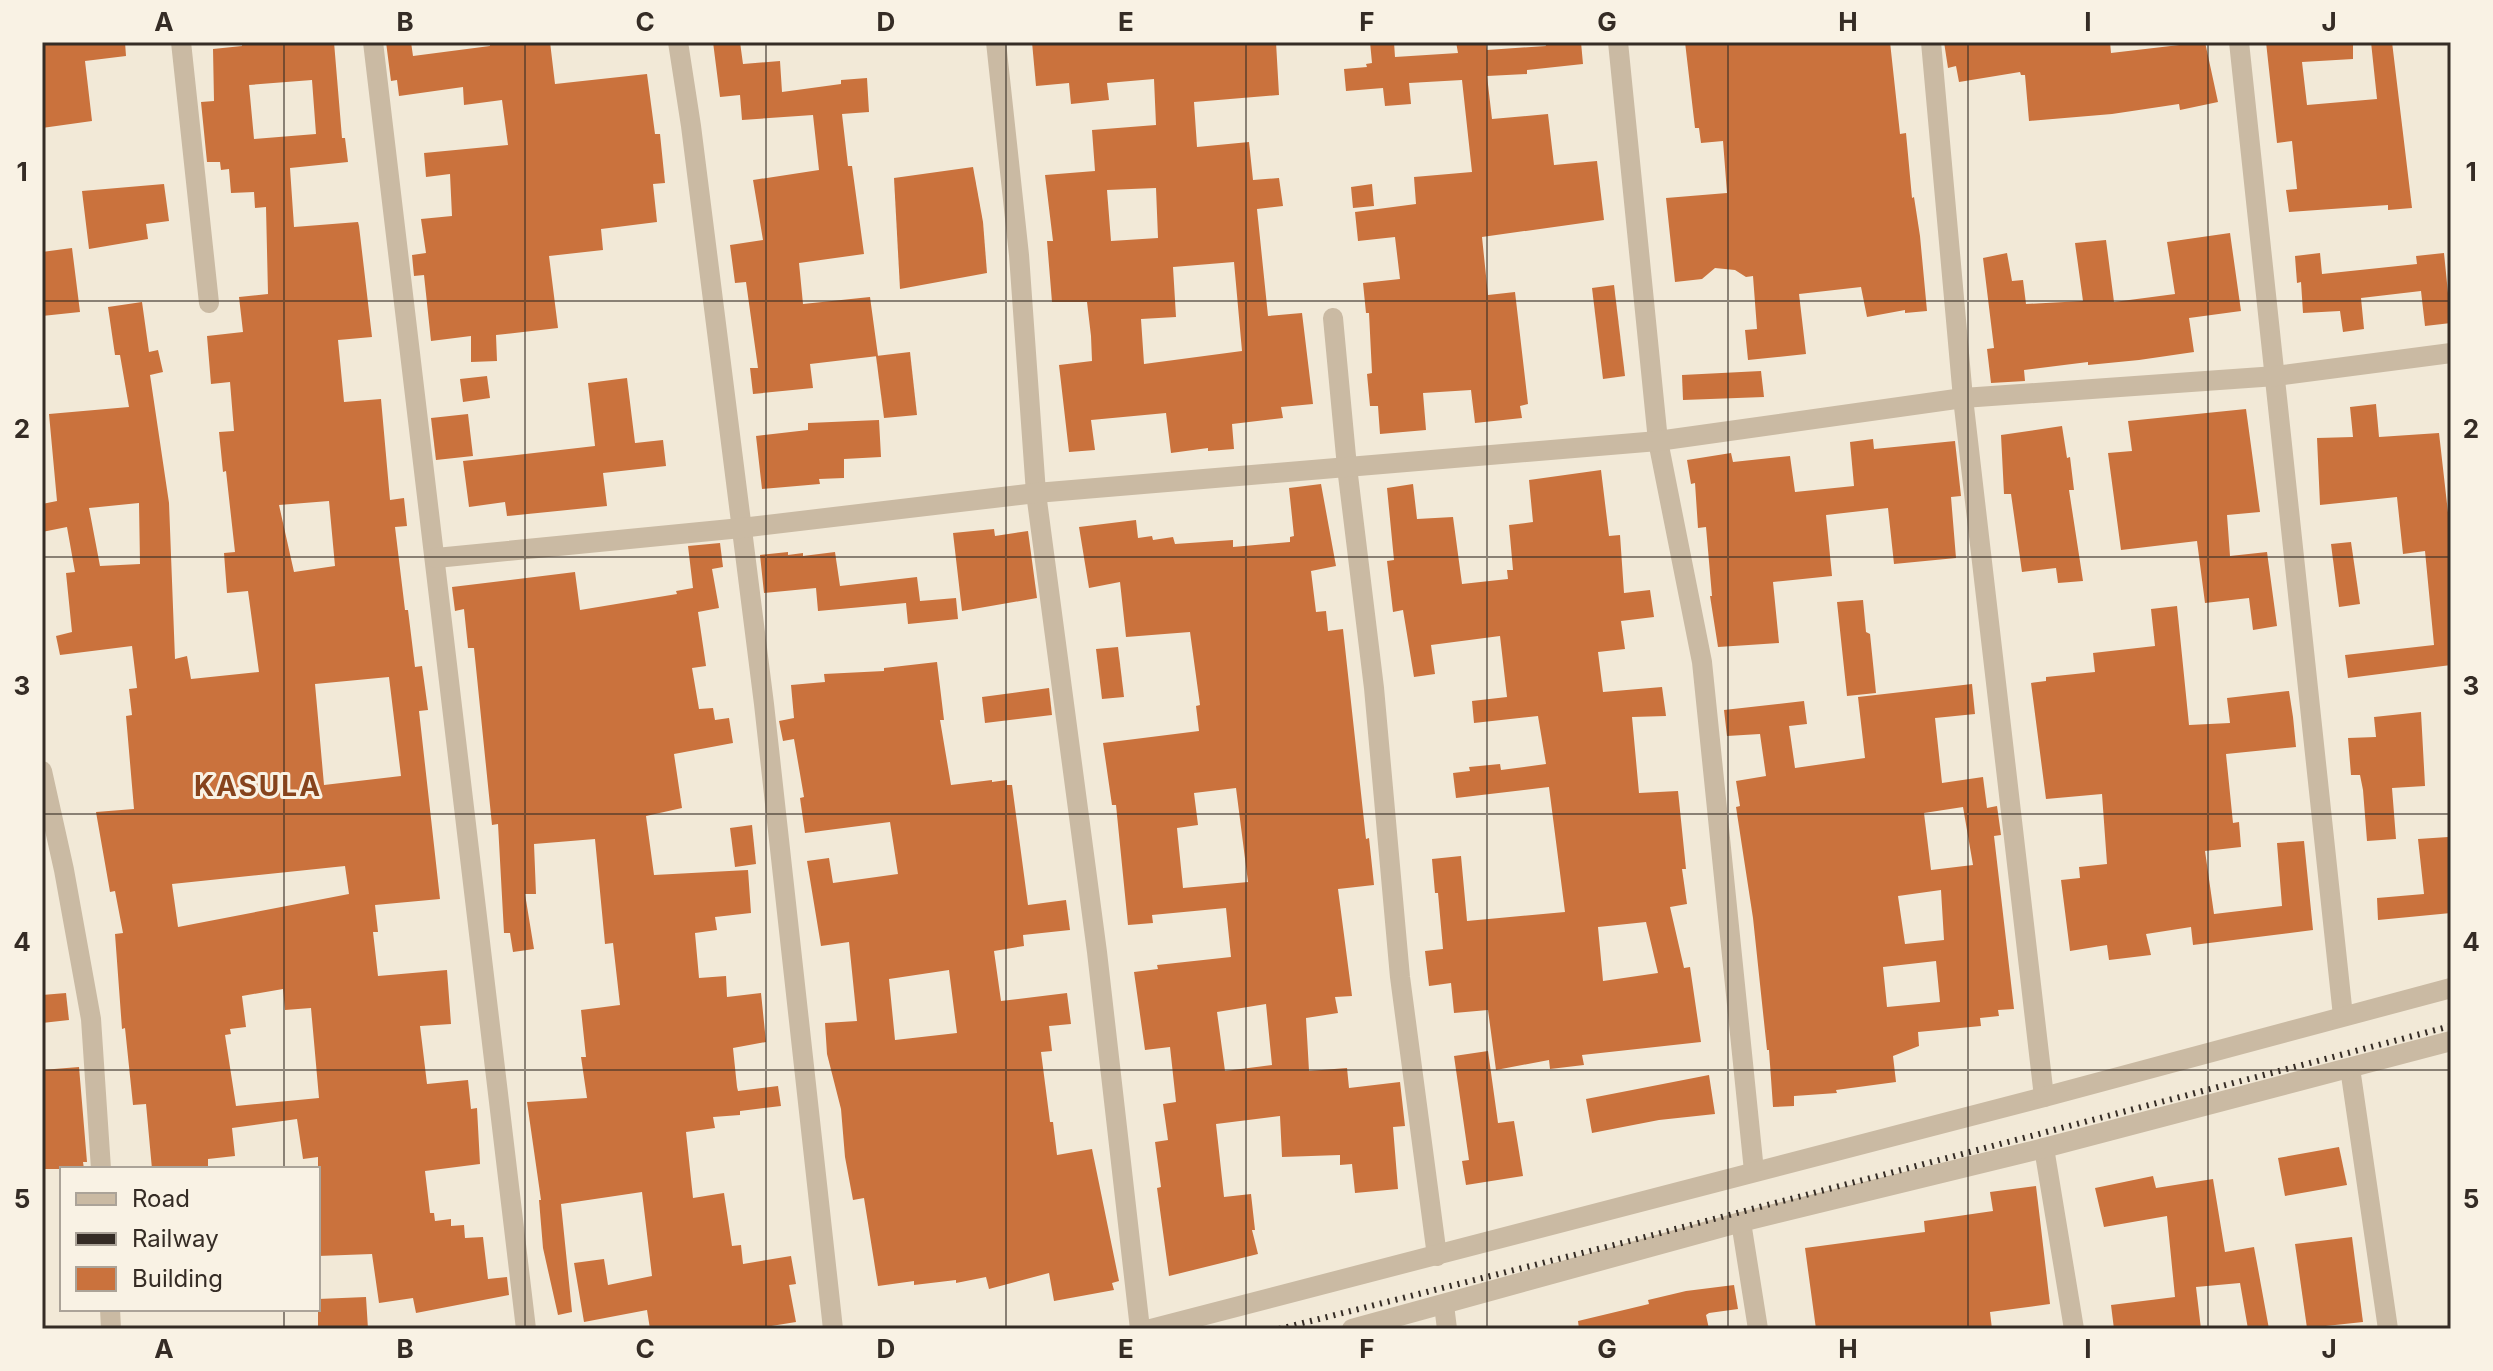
<svg xmlns="http://www.w3.org/2000/svg" width="2493" height="1371" font-family="Inter,sans-serif">
<rect width="100%" height="100%" fill="#f2e9d7"/>
<g fill="#ca723d" fill-rule="evenodd">
<polygon points="42,42 125,42 126,56 85,61 92,121 42,128"/>
<path d="M242,42H334L342,138H345L348,162L290,168L294,227L358,222L359,226L372,337L338,340L344,402L381,399L390,500L404,498L407,526L395,527L405,610H408L415,667L422,666L428,710L419,711L440,899L375,905L378,932H373L378,976L447,970L451,1024L420,1026L427,1084L468,1080L471,1109L477,1108L480,1164L425,1171L430,1213H434L435,1221L451,1219V1226L464,1225L465,1238L483,1237L488,1279L507,1277L509,1295L416,1313L413,1298L379,1303L372,1254L318,1256V1157L303,1159L297,1119L232,1128L235,1156L208,1159V1169H152L146,1104L133,1105L125,1028L122,1029L115,934L123,933L115,891L110,892L96,812L134,809L126,716L132,715L129,689L137,688L132,646L60,655L56,636L72,632L66,573L75,572L67,527L42,532V504L57,501L49,414L129,407L120,355H115L108,307L142,302L149,352L158,350L163,372L150,375L169,503L175,659L187,656L191,679L259,672L248,591L227,593L224,553L235,552L226,471L223,472L219,432L234,431L230,382L211,384L207,336L243,332L239,297L268,294L266,207L255,208L254,192L231,193L229,169L221,170L220,162H207L201,102L214,101L213,49L242,46ZM312,80L316,134L254,139L249,85ZM329,501L335,566L294,572L279,505ZM139,503L140,564L100,566L89,508ZM389,677L401,776L324,785L315,684ZM345,866L349,894L178,927L172,884ZM283,989L285,1010L311,1008L319,1098L236,1106L225,1035L231,1034L230,1029L246,1027L242,996Z"/>
<polygon points="386,42 411,42 413,56 490,46 490,42 550,42 555,84 647,74 655,134 660,134 665,183 653,184 657,222 601,229 603,250 549,256 558,328 496,335 497,361 471,362 471,336 431,341 424,275 414,276 412,255 426,253 421,219 452,216 450,174 426,177 424,153 508,145 502,100 464,105 463,87 399,96 397,80 391,81"/>
<polygon points="713,42 740,42 743,64 780,61 782,92 841,84 841,80 867,78 869,112 842,114 848,166 852,166 864,254 799,263 803,304 870,297 878,356 810,364 813,388 753,394 750,368 758,368 746,282 735,283 730,245 763,240 753,180 819,170 813,115 742,120 740,95 720,97"/>
<path d="M1032,42H1276L1279,95L1194,102L1197,147L1249,142L1253,180L1279,178L1283,206L1257,209L1268,316L1302,313L1313,404L1281,407L1283,418L1232,424L1234,449L1208,451V448L1171,453L1166,413L1091,420L1095,450L1069,452L1059,365L1092,361L1091,336L1087,302H1052L1047,241H1053L1045,175L1095,171L1092,130L1156,125L1154,79L1107,83L1109,100L1071,104L1069,83L1036,86ZM1156,188L1158,238L1111,241L1107,190ZM1234,262L1242,351L1144,364L1141,319L1176,317L1173,267Z"/>
<polygon points="1370,42 1394,42 1395,57 1458,53 1456,42 1486,42 1487,50 1546,46 1545,42 1581,42 1583,64 1527,70 1527,74 1487,76 1492,119 1548,114 1554,165 1597,161 1604,220 1482,237 1488,295 1515,292 1528,404 1520,406 1522,418 1475,423 1471,390 1423,393 1426,430 1380,434 1378,406 1370,406 1367,374 1372,373 1369,313 1366,313 1363,283 1400,279 1395,237 1358,241 1355,212 1416,204 1414,177 1472,172 1462,80 1409,83 1411,104 1385,106 1383,88 1346,91 1344,69 1367,67 1366,64 1372,63"/>
<polygon points="1685,42 1890,42 1900,134 1906,133 1912,198 1914,197 1920,236 1927,311 1905,313 1905,310 1867,317 1861,287 1799,294 1806,354 1748,360 1745,330 1757,329 1753,276 1746,277 1735,270 1715,268 1702,279 1675,282 1666,198 1727,193 1723,141 1701,143 1699,128 1695,128"/>
<polygon points="1944,42 2110,42 2111,53 2205,42 2218,102 2180,110 2179,104 2112,114 2029,121 2025,75 2021,75 2020,72 1959,82 1956,66 1948,68"/>
<polygon points="2266,42 2353,42 2353,59 2302,62 2307,105 2377,99 2371,42 2392,42 2412,208 2388,210 2388,205 2289,212 2286,190 2297,189 2292,141 2277,143"/>
<polygon points="973,167 983,222 987,273 900,289 894,178"/>
<polygon points="164,184 169,221 146,224 148,239 89,249 82,191"/>
<polygon points="1372,184 1374,206 1353,208 1351,187"/>
<polygon points="2230,233 2241,311 2189,318 2194,352 2139,360 2088,365 2088,362 2024,370 2025,381 1991,383 1987,349 1994,348 1983,258 2007,253 2012,281 2023,280 2026,304 2083,301 2075,243 2106,240 2114,302 2175,294 2167,242"/>
<polygon points="72,248 80,312 42,316 42,252"/>
<polygon points="2320,253 2322,274 2417,264 2416,256 2444,253 2451,323 2425,326 2421,291 2361,298 2364,329 2343,332 2340,311 2303,313 2301,282 2297,283 2295,256"/>
<polygon points="1614,285 1625,376 1603,379 1592,288"/>
<polygon points="910,352 917,415 884,418 876,356"/>
<polygon points="1761,371 1764,397 1683,400 1682,375"/>
<polygon points="487,376 490,398 463,402 460,379"/>
<polygon points="627,378 635,443 663,440 666,466 603,473 607,506 507,516 505,502 469,507 463,461 595,446 588,383"/>
<polygon points="2376,404 2379,437 2439,433 2451,539 2451,665 2348,678 2345,655 2434,645 2425,551 2403,554 2397,497 2320,505 2317,438 2353,437 2350,407"/>
<polygon points="2246,409 2260,512 2227,515 2230,556 2267,552 2277,626 2253,630 2249,598 2205,603 2197,541 2121,550 2108,453 2132,451 2128,421"/>
<polygon points="468,414 473,456 436,460 431,418"/>
<polygon points="879,420 881,457 844,459 844,478 819,479 820,484 762,489 756,436 808,430 808,423"/>
<polygon points="2062,426 2067,458 2070,457 2074,490 2069,490 2083,581 2058,583 2056,568 2022,572 2011,494 2004,494 2001,435"/>
<polygon points="1873,439 1874,449 1955,441 1961,496 1951,497 1956,558 1894,564 1888,508 1826,515 1832,576 1773,582 1779,643 1718,647 1710,596 1712,596 1706,527 1698,528 1695,483 1691,484 1687,460 1731,453 1733,462 1790,456 1795,492 1854,486 1850,442"/>
<path d="M1601,470L1609,536L1620,535L1624,593L1650,590L1654,617L1621,621L1625,649L1598,652L1603,692L1662,687L1666,716L1632,717L1639,793L1678,791L1686,869H1682L1687,904L1670,907L1684,968L1690,967L1701,1042L1582,1055L1584,1065L1550,1069L1549,1060L1496,1070L1488,1010L1454,1013L1451,983L1429,986L1425,951L1443,949L1438,893H1435L1432,859L1461,856L1467,921L1565,912L1549,787L1456,798L1453,773L1470,771L1469,767L1500,764L1501,770L1546,764L1538,716L1474,723L1472,701L1507,697L1500,636L1431,645L1435,674L1414,677L1403,610L1393,612L1387,561L1394,560L1387,488L1413,484L1417,519L1453,517L1462,584L1508,579L1507,570H1513L1509,525L1533,522L1529,480ZM1646,922L1658,973L1603,981L1598,927Z"/>
<path d="M1321,484L1336,566L1311,571L1316,612L1326,611L1328,631L1343,629L1366,839L1369,838L1374,885L1338,889L1352,996L1335,997L1338,1013L1306,1018L1309,1071L1347,1068L1349,1088L1400,1082L1405,1126L1393,1127L1398,1189L1355,1193L1352,1164L1340,1165V1155L1282,1157L1280,1116L1216,1124L1224,1197L1251,1194L1255,1230H1252L1258,1254L1169,1276L1157,1188L1161,1187L1155,1142L1168,1140L1163,1104L1176,1102L1170,1047L1145,1050L1134,972L1158,969L1157,965L1231,957L1226,908L1152,915L1153,923L1128,925L1116,805H1112L1103,743L1199,731L1196,706L1200,705L1190,632L1126,637L1120,582L1089,588L1079,527L1136,520L1138,538L1152,536L1153,540L1173,537L1175,544L1233,540V547L1290,542V537L1294,536L1289,488ZM1236,788L1248,882L1183,888L1177,828L1198,825L1194,793ZM1266,1004L1272,1065L1225,1071L1217,1012Z"/>
<polygon points="994,529 995,536 1028,531 1037,598 962,611 953,533"/>
<polygon points="2351,542 2360,604 2339,607 2331,544"/>
<polygon points="720,543 723,567 712,569 719,608 698,612 706,666 692,668 699,709 713,708 715,720 729,718 733,743 674,754 682,808 646,816 654,875 748,870 751,913 715,917 717,930 695,933 699,978 726,976 727,997 761,993 766,1042 733,1048 737,1087 738,1091 778,1086 781,1106 740,1111 740,1115 713,1117 715,1128 686,1132 693,1198 724,1193 732,1246 741,1245 743,1264 791,1256 796,1284 789,1285 796,1322 753,1329 650,1329 647,1310 584,1322 574,1263 604,1259 608,1285 652,1276 642,1192 561,1204 572,1312 558,1315 543,1248 539,1200 541,1200 527,1102 587,1098 581,1057 586,1057 581,1010 620,1005 613,943 605,944 595,839 534,844 536,894 525,894 534,949 513,952 510,933 504,933 498,824 492,825 474,648 468,648 464,609 455,611 452,587 575,572 580,610 677,594 676,591 693,588 688,546"/>
<polygon points="788,552 788,555 803,553 803,556 835,552 840,586 917,577 920,601 956,598 958,619 908,624 906,603 818,611 816,588 764,593 760,555"/>
<polygon points="1863,600 1866,632 1870,634 1876,693 1847,696 1837,602"/>
<polygon points="2177,606 2189,725 2230,723 2227,698 2289,691 2293,717 2296,747 2226,754 2233,823 2239,822 2241,847 2205,851 2214,914 2282,906 2277,843 2304,841 2313,930 2193,945 2191,927 2146,934 2151,955 2109,960 2107,945 2070,951 2061,880 2080,878 2079,867 2107,864 2102,794 2046,799 2031,683 2046,681 2046,677 2095,672 2093,653 2155,646 2151,609"/>
<polygon points="1118,647 1124,697 1102,699 1096,649"/>
<path d="M937,662L944,720H940L951,785L992,780V782L1007,780V785H1012L1028,905L1066,900L1070,930L1023,935L1024,946L994,951L1001,1001L1067,993L1071,1024L1049,1026L1052,1051L1041,1052L1050,1122H1053L1057,1155L1092,1149L1119,1281L1112,1283L1114,1290L1054,1301L1049,1273L989,1289L986,1277L956,1283V1280L914,1285V1281L878,1286L864,1198L853,1200L845,1157L841,1109L827,1054L825,1023L857,1021L849,942L821,946L807,861L829,858L833,883L898,874L890,822L805,833L800,798L804,797L794,739L783,741L779,721L794,718L791,685L825,682L824,674L884,671V668ZM949,970L957,1033L895,1040L889,979Z"/>
<path d="M1972,684L1975,714L1935,718L1942,783L1983,777L1987,808L1997,806L2001,835L1994,836L2014,1009L1998,1010L1999,1016L1980,1018L1981,1026L1918,1032L1919,1046L1893,1056L1896,1082L1836,1090L1837,1093L1794,1096V1106L1773,1107L1769,1050H1767L1753,918L1736,807L1740,806L1736,781L1766,776L1760,734L1727,736L1724,710L1804,701L1807,724L1789,726L1795,768L1865,758L1858,697ZM1963,807L1973,865L1931,870L1924,813ZM1941,890L1944,940L1905,944L1898,896ZM1936,961L1940,1002L1887,1007L1883,967Z"/>
<polygon points="1049,688 1052,715 985,723 982,697"/>
<polygon points="2421,712 2425,786 2392,788 2396,839 2367,841 2363,790 2360,775 2351,775 2348,738 2376,737 2374,717"/>
<polygon points="752,825 756,864 735,867 730,828"/>
<polygon points="2448,837 2451,913 2378,920 2377,898 2424,894 2418,839"/>
<polygon points="66,993 69,1020 42,1023 42,995"/>
<polygon points="1488,1051 1498,1123 1514,1121 1523,1176 1466,1185 1462,1161 1469,1160 1454,1056"/>
<polygon points="79,1067 87,1162 83,1162 84,1169 42,1169 42,1089 44,1089 42,1070"/>
<polygon points="1709,1075 1715,1114 1659,1120 1592,1133 1586,1099"/>
<polygon points="2339,1147 2347,1185 2285,1196 2278,1158"/>
<polygon points="2153,1176 2156,1188 2213,1179 2225,1252 2254,1247 2269,1329 2248,1329 2240,1283 2196,1287 2201,1329 2114,1329 2111,1305 2175,1297 2167,1216 2104,1227 2095,1188"/>
<polygon points="2036,1186 2050,1304 1990,1312 1992,1329 1816,1329 1805,1248 1925,1232 1924,1221 1993,1211 1990,1192"/>
<polygon points="2352,1237 2363,1322 2307,1328 2295,1244"/>
<polygon points="1734,1285 1738,1309 1709,1313 1706,1315 1709,1329 1579,1329 1578,1321 1649,1304 1648,1300 1686,1291"/>
<polygon points="366,1297 368,1329 318,1329 318,1299"/>
</g>
<g fill="none" stroke-linecap="round" stroke-linejoin="round">
<g stroke="#cabaa3" stroke-width="20">
<polyline points="181,42 209,303"/>
<polyline points="373,42 526,1329"/>
<polyline points="678,42 691,126 764,704 833,1329"/>
<polyline points="996,42 1019,255 1036,493 1097,952 1140,1329"/>
<polyline points="1618,42 1658,441 1702,662 1754,1171"/>
<polyline points="1931,42 1963,398 2044,1097"/>
<polyline points="2239,42 2343,1016"/>
<polyline points="1333,318 1347,467 1374,688 1400,977 1437,1256"/>
<polyline points="436,558 741,528 1036,493 1658,441 1963,398 2276,376 2451,353"/>
<polyline points="42,771 64,870 91,1019 101,1169"/>
<polyline points="2350,1068 2388,1329"/>
<polyline points="2044,1148 2074,1329"/>
<polyline points="1741,1222 1758,1329"/>
<polyline points="1444,1305 1447,1329"/>
<polyline points="110,1309 111,1329"/>
<polyline points="1151,1329 2044,1097 2451,988"/>
<polyline points="1352,1329 1741,1222 2044,1148 2451,1041"/>
</g>
<polyline stroke="#352c25" stroke-width="6" stroke-dasharray="2 6" stroke-linecap="butt" points="1279,1329 1626,1242 2451,1026"/>
</g>
<path fill="none" stroke="#352c25" stroke-width="2" stroke-opacity="0.55" d="M284,42V1169M525,42V1329M766,42V1329M1006,42V1329M1246,42V1329M1487,42V1329M1728,42V1329M1968,42V1329M2208,42V1329M42,301H2451M42,557H2451M42,814H2451M42,1070H2451M284,1309V1329"/>
<g text-anchor="middle" stroke-width="6" stroke-linejoin="round" paint-order="stroke">
<g font-size="28" font-weight="bold" letter-spacing="2" fill="#86431c" stroke="#f9f2e4">
<text x="258" y="796">KASULA</text>
</g>
</g>
<rect width="2493" height="1371" fill="none" stroke="#f9f2e4" stroke-width="88"/>
<rect x="60" y="1167" width="260" height="144" fill="#f9f2e4" stroke="#aba398" stroke-width="2"/>
<rect x="76" y="1193" width="40" height="12" fill="#cabaa3" stroke="#aba398" stroke-width="2"/>
<text x="132" y="1207" font-size="24" fill="#352c25">Road</text>
<rect x="76" y="1233" width="40" height="12" fill="#352c25" stroke="#aba398" stroke-width="2"/>
<text x="132" y="1247" font-size="24" fill="#352c25">Railway</text>
<rect x="76" y="1267" width="40" height="24" fill="#ca723d" stroke="#aba398" stroke-width="2"/>
<text x="132" y="1287" font-size="24" fill="#352c25">Building</text>
<rect x="44" y="44" width="2405" height="1283" fill="none" stroke="#352c25" stroke-width="3"/>
<g font-size="26" text-anchor="middle" font-weight="bold" fill="#352c25">
<text x="164" y="31">A</text>
<text x="405" y="31">B</text>
<text x="645" y="31">C</text>
<text x="886" y="31">D</text>
<text x="1126" y="31">E</text>
<text x="1367" y="31">F</text>
<text x="1607" y="31">G</text>
<text x="1848" y="31">H</text>
<text x="2088" y="31">I</text>
<text x="2329" y="31">J</text>
<text x="22" y="181">1</text>
<text x="2471" y="181">1</text>
<text x="22" y="438">2</text>
<text x="2471" y="438">2</text>
<text x="22" y="695">3</text>
<text x="2471" y="695">3</text>
<text x="22" y="951">4</text>
<text x="2471" y="951">4</text>
<text x="22" y="1208">5</text>
<text x="2471" y="1208">5</text>
<text x="164" y="1358">A</text>
<text x="405" y="1358">B</text>
<text x="645" y="1358">C</text>
<text x="886" y="1358">D</text>
<text x="1126" y="1358">E</text>
<text x="1367" y="1358">F</text>
<text x="1607" y="1358">G</text>
<text x="1848" y="1358">H</text>
<text x="2088" y="1358">I</text>
<text x="2329" y="1358">J</text>
</g>
</svg>
